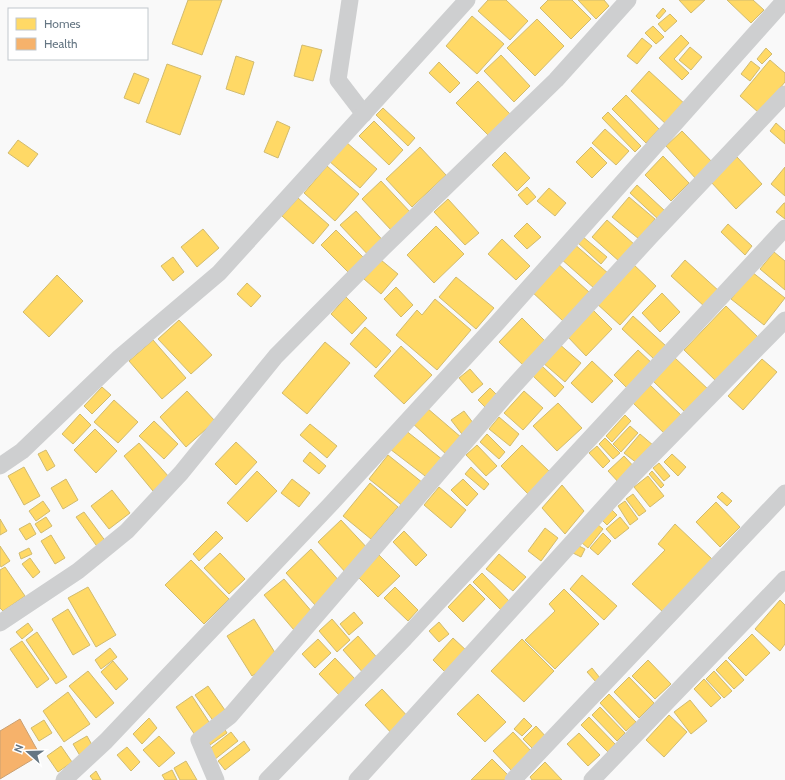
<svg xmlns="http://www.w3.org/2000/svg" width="785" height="780" font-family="Cabin,sans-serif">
<rect width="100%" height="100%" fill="#f9f9f9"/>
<g fill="#ffd966" stroke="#d1bb6f">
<polygon points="188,0 222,0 202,55 172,44"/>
<polygon points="488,0 506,0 528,21 510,40 478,11"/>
<polygon points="548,0 572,0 591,19 571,39 540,8"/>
<polygon points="578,0 604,0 609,6 596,19"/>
<polygon points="679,0 705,0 691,13"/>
<polygon points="727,0 753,0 764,10 751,23"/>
<polygon points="663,8 666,11 659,19 656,16"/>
<polygon points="670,14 677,21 665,32 658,24"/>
<polygon points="472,16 504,44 477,74 446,46"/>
<polygon points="537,19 564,46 535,76 507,48"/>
<polygon points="653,26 664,37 656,44 645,33"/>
<polygon points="681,35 689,43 674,59 689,73 682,80 659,58"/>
<polygon points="642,38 652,46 637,64 627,56"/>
<polygon points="302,45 322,50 313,81 294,76"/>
<polygon points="690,47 702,57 691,70 679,60"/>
<polygon points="766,48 772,54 762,64 757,59"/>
<polygon points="501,55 530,86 514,102 484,71"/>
<polygon points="236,56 254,62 244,95 226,89"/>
<polygon points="770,60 785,73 785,82 759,113 740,96"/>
<polygon points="751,61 760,68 750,81 741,74"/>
<polygon points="439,62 460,83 450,93 429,73"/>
<polygon points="167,64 201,76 180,135 146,122"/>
<polygon points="649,71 687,106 668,126 631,91"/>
<polygon points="134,73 149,79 139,104 124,98"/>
<polygon points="478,81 510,114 489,136 456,103"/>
<polygon points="626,95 659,129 646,143 612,109"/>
<polygon points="383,108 415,138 408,146 376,115"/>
<polygon points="608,112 641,146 635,152 602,118"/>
<polygon points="277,121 290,127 278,158 264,152"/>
<polygon points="374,121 403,150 389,165 359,136"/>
<polygon points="776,123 785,131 785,144 770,131"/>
<polygon points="605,129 629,151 616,165 592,143"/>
<polygon points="682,131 714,164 697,180 666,146"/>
<polygon points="18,140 38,154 28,167 8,153"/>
<polygon points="346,142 377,169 360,188 329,161"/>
<polygon points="420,147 446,175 412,207 386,179"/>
<polygon points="591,147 607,163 592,178 576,162"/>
<polygon points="505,152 530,178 517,191 492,165"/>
<polygon points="663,156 689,183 671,201 645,175"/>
<polygon points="737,157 762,184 736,209 711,182"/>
<polygon points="327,166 359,194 335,221 304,193"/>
<polygon points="785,167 785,196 771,184"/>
<polygon points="381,181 411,213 392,231 362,199"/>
<polygon points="637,185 665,211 658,219 630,193"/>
<polygon points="527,187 536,197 527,205 518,195"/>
<polygon points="549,188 566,203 555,216 537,201"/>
<polygon points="629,197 655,219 639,239 612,217"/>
<polygon points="298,198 329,225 313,244 282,216"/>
<polygon points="448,199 479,233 465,245 434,212"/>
<polygon points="784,203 785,203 785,219 776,212"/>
<polygon points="356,211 388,246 373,260 340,225"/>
<polygon points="607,220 635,245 620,262 592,237"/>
<polygon points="527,223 541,237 527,249 514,236"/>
<polygon points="728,224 752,246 745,255 721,232"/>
<polygon points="436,226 464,254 434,283 407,255"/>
<polygon points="203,229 219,248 197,267 181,247"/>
<polygon points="336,230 370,264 355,279 321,245"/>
<polygon points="582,236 607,257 601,264 577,242"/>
<polygon points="502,239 530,266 516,280 488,254"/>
<polygon points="573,243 609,274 595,289 560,258"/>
<polygon points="774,252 785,261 785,290 760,269"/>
<polygon points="173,257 184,272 173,281 161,266"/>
<polygon points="381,260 398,274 381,294 364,279"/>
<polygon points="685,260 720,292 705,307 671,276"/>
<polygon points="556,262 589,292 563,321 530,290"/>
<polygon points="632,263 656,286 620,325 595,302"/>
<polygon points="752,272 785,298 764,325 731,299"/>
<polygon points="57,275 83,301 49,337 23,312"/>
<polygon points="456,277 494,308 476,329 439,297"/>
<polygon points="247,283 261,296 251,307 237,294"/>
<polygon points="396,287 413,305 401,317 384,299"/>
<polygon points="662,293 680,312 660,332 642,313"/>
<polygon points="346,297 367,318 352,334 331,314"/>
<polygon points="435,299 471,330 437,370 396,335 417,310 422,315"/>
<polygon points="726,306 759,338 717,382 684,350"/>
<polygon points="593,310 612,329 586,356 567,336"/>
<polygon points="633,316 666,346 654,359 622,329"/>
<polygon points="522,318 547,343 524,366 499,342"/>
<polygon points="179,320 212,355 191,374 158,339"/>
<polygon points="365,327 391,351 376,368 350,344"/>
<polygon points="153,340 186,378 162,399 129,361"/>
<polygon points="325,342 350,363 307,414 282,393"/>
<polygon points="558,343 581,363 565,382 542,362"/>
<polygon points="401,346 432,375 404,404 374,376"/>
<polygon points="638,350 655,366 631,392 614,375"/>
<polygon points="675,358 710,391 688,415 653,381"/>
<polygon points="762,359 777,372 743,410 728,396"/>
<polygon points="592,361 613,381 592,403 571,383"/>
<polygon points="542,366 564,387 555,397 533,376"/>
<polygon points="470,369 483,384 472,393 459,378"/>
<polygon points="650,385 684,418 667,436 633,403"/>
<polygon points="102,387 111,395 92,414 84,406"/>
<polygon points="490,388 499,397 487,409 478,400"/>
<polygon points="187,391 215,421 186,447 160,417"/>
<polygon points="524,391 543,408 523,430 504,413"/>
<polygon points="114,400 138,422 118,443 94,422"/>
<polygon points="558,403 582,428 557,451 533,426"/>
<polygon points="427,408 462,438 447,455 411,422"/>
<polygon points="464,411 477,428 465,438 451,420"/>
<polygon points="80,414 91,425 73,444 62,434"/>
<polygon points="625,415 631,421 612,442 606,436"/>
<polygon points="499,417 519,434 510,446 489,429"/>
<polygon points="154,421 178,444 164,459 139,436"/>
<polygon points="310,424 337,446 327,458 300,435"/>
<polygon points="630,426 638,433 621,452 613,444"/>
<polygon points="95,429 117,451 96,473 74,450"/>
<polygon points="405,430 443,460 429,479 390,449"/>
<polygon points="487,434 505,452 499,459 480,442"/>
<polygon points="640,434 654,446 638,464 624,453"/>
<polygon points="605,438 620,453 613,459 599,444"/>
<polygon points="236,442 257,462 236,485 215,464"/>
<polygon points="139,443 169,477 153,491 124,456"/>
<polygon points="477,445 497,466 486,476 466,455"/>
<polygon points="522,445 550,472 528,494 501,466"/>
<polygon points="597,446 610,461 603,468 589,453"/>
<polygon points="46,450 55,466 47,471 38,454"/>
<polygon points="310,452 326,466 319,474 303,461"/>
<polygon points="672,454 686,467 678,476 664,462"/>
<polygon points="388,455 423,483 404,507 369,479"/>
<polygon points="624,456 637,470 621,485 608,471"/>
<polygon points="659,463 670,476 664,481 653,468"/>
<polygon points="24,467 40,496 24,505 8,476"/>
<polygon points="471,467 489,484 484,490 465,474"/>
<polygon points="257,471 277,491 247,522 227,503"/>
<polygon points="652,471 664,485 661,488 649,474"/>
<polygon points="648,476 664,496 650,507 634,487"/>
<polygon points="66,479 78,500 63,509 51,488"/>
<polygon points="292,479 310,493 299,507 281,493"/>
<polygon points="463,479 478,494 467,506 451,490"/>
<polygon points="370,483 398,507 371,539 343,516"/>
<polygon points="562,485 584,511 565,534 542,508"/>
<polygon points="439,487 466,510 451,528 424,505"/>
<polygon points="112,490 130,513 109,529 91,506"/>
<polygon points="722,492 732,501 727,506 717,497"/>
<polygon points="633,494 646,511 639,516 626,499"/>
<polygon points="43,501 50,511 36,521 29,511"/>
<polygon points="625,501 638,519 630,525 618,506"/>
<polygon points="716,502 740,527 720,547 696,522"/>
<polygon points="611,509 617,515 607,525 601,519"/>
<polygon points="84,512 109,546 101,552 76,517"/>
<polygon points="46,517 52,526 41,533 35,524"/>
<polygon points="620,517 629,528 615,539 606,529"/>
<polygon points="0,519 7,531 0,535"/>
<polygon points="341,520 371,552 347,574 318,542"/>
<polygon points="30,523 36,534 26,540 19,529"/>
<polygon points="597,524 603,529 588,548 582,543"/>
<polygon points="675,524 712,559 663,612 632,584 665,550 658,544"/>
<polygon points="545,528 558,538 541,561 528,551"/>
<polygon points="216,531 223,538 199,561 193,554"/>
<polygon points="404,531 427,555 416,566 393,542"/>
<polygon points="603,533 611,541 598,555 590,548"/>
<polygon points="51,535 65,558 55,564 41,541"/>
<polygon points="577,545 585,549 581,557 573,553"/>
<polygon points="0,546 10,561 1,567 0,565"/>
<polygon points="29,548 32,554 21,559 19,553"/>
<polygon points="311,549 341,583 316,606 286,573"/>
<polygon points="220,553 245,579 229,594 204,568"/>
<polygon points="499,554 526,577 513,591 486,569"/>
<polygon points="379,555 400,576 378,597 358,577"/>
<polygon points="30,558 40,572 33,578 22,564"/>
<polygon points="191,560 229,599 204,624 165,585"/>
<polygon points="5,567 25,596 3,611 0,608 0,570"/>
<polygon points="482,573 511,603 503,612 473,582"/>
<polygon points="582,575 617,606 604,620 570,589"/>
<polygon points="284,579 313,613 294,630 264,595"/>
<polygon points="470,584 485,599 463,622 448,607"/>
<polygon points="88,587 116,635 96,647 68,598"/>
<polygon points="395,587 418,610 408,621 384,598"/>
<polygon points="564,589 599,624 555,669 525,640 555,611 549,604"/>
<polygon points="780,600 785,605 785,644 780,651 755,629"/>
<polygon points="68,609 90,645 73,655 52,619"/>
<polygon points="354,612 363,623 349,635 340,624"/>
<polygon points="254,619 279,659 252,676 227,636"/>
<polygon points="332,619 350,640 337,652 319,631"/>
<polygon points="439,622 449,634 439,642 429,631"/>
<polygon points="28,623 33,630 22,639 16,632"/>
<polygon points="37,632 67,677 56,684 26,640"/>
<polygon points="752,634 770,653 746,676 728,658"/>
<polygon points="358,636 380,661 365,675 343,650"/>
<polygon points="453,638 468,652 447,674 433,660"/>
<polygon points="318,639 331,653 315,668 302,654"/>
<polygon points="522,639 554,671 524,702 491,671"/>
<polygon points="22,641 49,679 37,688 10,649"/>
<polygon points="110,648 117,657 101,669 95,660"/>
<polygon points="335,658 356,680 340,696 319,674"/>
<polygon points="648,660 671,684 655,699 632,676"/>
<polygon points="726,660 744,680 734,689 716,670"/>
<polygon points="113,661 128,679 116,690 101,672"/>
<polygon points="592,668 600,678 596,682 587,672"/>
<polygon points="88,671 114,703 96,718 69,686"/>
<polygon points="714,671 732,691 724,698 706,679"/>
<polygon points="629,677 654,703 639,718 614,692"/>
<polygon points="704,679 721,698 711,707 694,689"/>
<polygon points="208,686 227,713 214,722 195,695"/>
<polygon points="382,689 412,721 395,737 365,705"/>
<polygon points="68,692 90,724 64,742 43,711"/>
<polygon points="478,694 506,722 485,742 457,714"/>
<polygon points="609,694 636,722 626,731 600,703"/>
<polygon points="192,696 211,725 195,735 176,707"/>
<polygon points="690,700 707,721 691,734 674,712"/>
<polygon points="600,707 625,733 617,741 592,715"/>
<polygon points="669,715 687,732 664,757 646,740"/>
<polygon points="589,717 615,744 608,752 581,725"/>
<polygon points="149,718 157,728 142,744 133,734"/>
<polygon points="524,718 532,726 522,736 514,729"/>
<polygon points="44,720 52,733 39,741 31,728"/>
<polygon points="222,725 227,733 210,745 205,737"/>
<polygon points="536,726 549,740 536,752 523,739"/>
<polygon points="231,732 238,741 214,760 207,751"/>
<polygon points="513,732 533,753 513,772 493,751"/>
<polygon points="579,733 600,755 588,766 567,744"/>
<polygon points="87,736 96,752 82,759 73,744"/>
<polygon points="159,736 175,753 159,767 143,750"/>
<polygon points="244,741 250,750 225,770 218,761"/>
<polygon points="61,746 72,762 58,772 47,756"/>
<polygon points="127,747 140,762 131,771 117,755"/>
<polygon points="492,759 509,776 505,780 471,780"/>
<polygon points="186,761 197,780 180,780 174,768"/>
<polygon points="545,762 562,780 532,780 530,777"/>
<polygon points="172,770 177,780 165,780 162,775"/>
<polygon points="96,771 101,780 93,780 90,776"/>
</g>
<polygon fill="#f6b26b" stroke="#caa072" points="20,719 40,755 0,779 0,731"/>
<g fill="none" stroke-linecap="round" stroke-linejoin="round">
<g stroke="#cecfd0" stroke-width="17">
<polyline points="350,0 338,80 364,114"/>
<polyline points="0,466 22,451 120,357 219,273 467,0"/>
<polyline points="0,623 78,571 127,531 181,473 276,356 382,249 556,80 628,0"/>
<polyline points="64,780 106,741 329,506 498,322 785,0"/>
<polyline points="216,780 199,740 230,716 510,390 650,237 785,94"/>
<polyline points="267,780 405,638 785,228"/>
<polyline points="357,780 635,473 785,320"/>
<polyline points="513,780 785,493"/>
<polyline points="592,780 785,579"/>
</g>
</g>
<rect x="8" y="8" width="140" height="52" fill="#ffffff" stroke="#c1c8cd"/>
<rect x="16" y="18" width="20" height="12" fill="#ffd966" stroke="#c1c8cd"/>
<text x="44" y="28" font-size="12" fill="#657683">Homes</text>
<rect x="16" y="38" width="20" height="12" fill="#f6b26b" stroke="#c1c8cd"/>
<text x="44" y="48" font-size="12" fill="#657683">Health</text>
<g transform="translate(28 752) rotate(290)" stroke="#ffffff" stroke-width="3" paint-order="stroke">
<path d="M0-3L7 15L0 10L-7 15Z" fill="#657683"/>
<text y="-6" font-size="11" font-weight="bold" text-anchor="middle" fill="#657683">N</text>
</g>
</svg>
